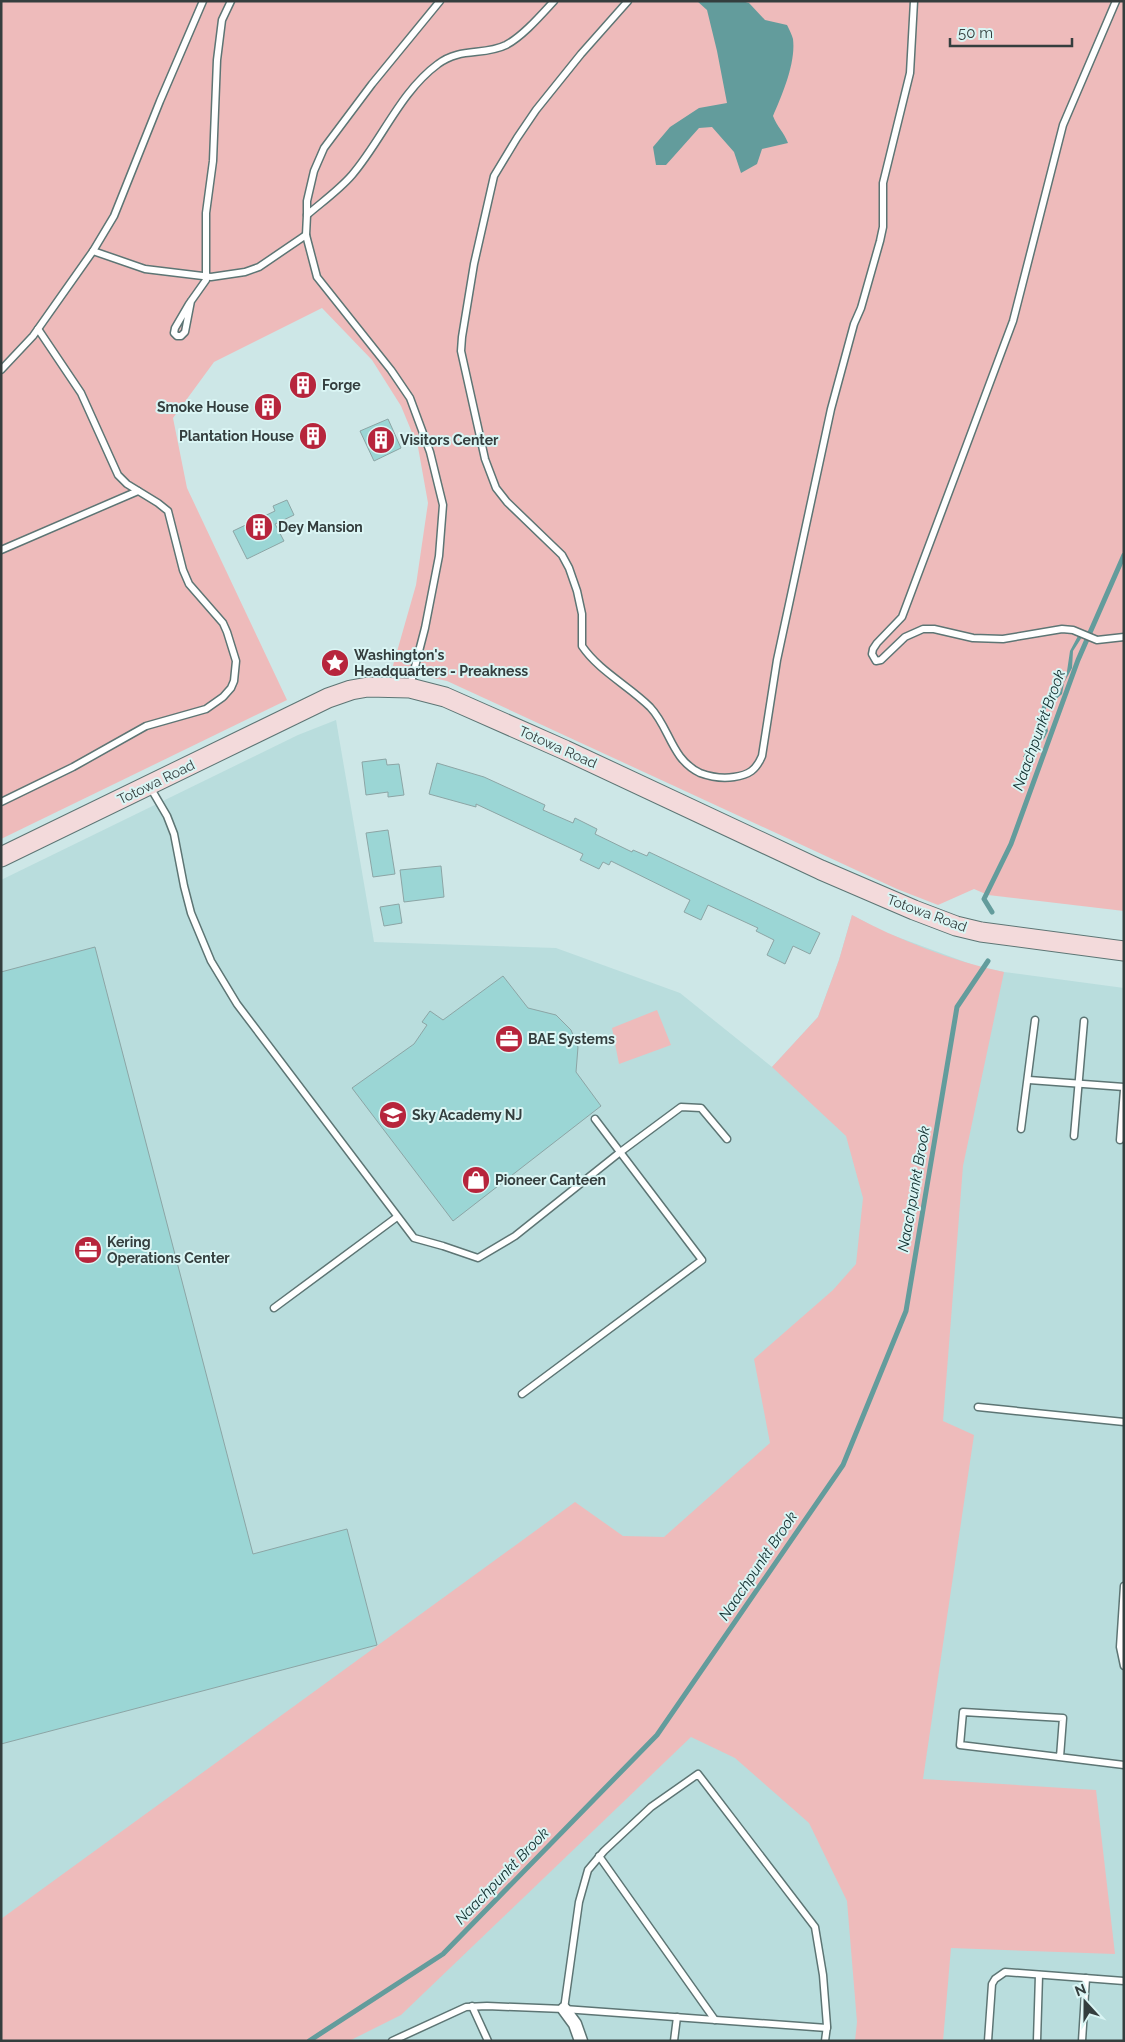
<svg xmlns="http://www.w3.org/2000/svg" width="1125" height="2042" font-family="Raleway,sans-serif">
<rect width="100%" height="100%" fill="#cde7e7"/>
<polygon fill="#b9dddd" points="336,720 374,942 556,948 680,993 772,1067 818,1017 839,960 852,915 884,932 976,966 1004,972 1124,988 1124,2041 1,2041 1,880 298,735"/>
<g fill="#ebb">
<polygon points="1,1 1124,1 1124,911 988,895 974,889 938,905 897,889 447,681 392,669 416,585 428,503 418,447 401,406 372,360 322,308 214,362 173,418 187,488 287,700 1,839"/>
<path d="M852,915C899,940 951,961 1004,972L963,1166L943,1421L974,1435L923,1779L1096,1790L1115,1954L951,1948L943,2041H855L857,2022L847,1901L809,1823L735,1758L691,1737L401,2015L349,2041H1V1919L575,1502L623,1536L664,1537L770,1443L754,1359L833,1290L856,1264L863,1198L846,1136L772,1067L818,1017L839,960Z"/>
<polygon points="657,1010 671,1045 619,1064 612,1028"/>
</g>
<g fill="#639c9c">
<path d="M697,1H742L749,3L765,20L787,25C789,29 792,35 793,39C796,63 782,95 773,116C777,127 784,132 788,143L762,149L757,164L741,173L734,152L712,127L699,128L666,165H656L653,147L670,127L699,108L727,103L717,51L707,10Z"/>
<polygon points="1078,636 1082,637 1073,651 1072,668 1064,683 1062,694 1046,708 1045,716 1048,731 1044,739 1032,745 1026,757 1023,757 1033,740 1042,734 1040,727 1042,706 1060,692 1066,678 1070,651"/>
</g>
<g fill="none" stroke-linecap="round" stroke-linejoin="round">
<g stroke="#639c9c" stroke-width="5">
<polyline points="992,912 984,899 1011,844 1078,660 1124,555"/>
<polyline points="309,2041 443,1954 657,1735 843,1465 906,1311 957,1007 988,961"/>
</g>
</g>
<g fill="#9bd6d5" stroke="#8ca5a5">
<polygon points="305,372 313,393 302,398 293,376"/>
<polygon points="388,419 401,448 374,461 360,431"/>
<polygon points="287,500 294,515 275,524 284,541 247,559 233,531 275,511 273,506"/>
<polygon points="386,759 387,765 399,764 404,795 388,797 388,792 366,795 362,762"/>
<polygon points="437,763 484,777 545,805 543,810 573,823 575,818 597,829 595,834 632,852 633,850 647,856 649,852 820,933 810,954 793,946 785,964 767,955 774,940 756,931 758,928 708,905 701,920 684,912 690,900 611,861 609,865 603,862 599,869 580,860 583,854 476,804 476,807 429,794"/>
<polygon points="388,830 395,874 373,877 366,833"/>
<polygon points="441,866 444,897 404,902 400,870"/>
<polygon points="399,904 402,923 384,926 380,907"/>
<polygon points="95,947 253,1554 347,1529 377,1645 1,1744 1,972"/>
<polygon points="503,976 528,1008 556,1015 571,1030 578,1047 576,1072 601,1106 453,1221 352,1088 414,1044 427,1025 422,1022 430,1011 443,1020"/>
</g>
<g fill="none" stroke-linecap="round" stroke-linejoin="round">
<defs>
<g id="lane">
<path d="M628,1L581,54L536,110L517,138L494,176L474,264L462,337L461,351L485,459L496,488L507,502L562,555L569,568L577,591L582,614V646C599,671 629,686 650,707C670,728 671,759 700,773C711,777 722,779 734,777C749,775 756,770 762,756L777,660L831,409L854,324L861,308L880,241L883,227V183L910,73L914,1"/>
<polyline points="1116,1 1063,125 1013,321 961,460 902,617 877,643 873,649 872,654 876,661 881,660 905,637 923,629 934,629 973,638 1003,639 1062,629 1073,630 1097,640 1124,637"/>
<path d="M307,215C322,202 339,190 352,175C382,140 400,92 438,64C460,47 484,56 506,45C523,36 541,15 554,1"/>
<polyline points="93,251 145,269 211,277 245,272 259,267 306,235"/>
<polyline points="191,301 185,332 181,336 177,336 174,333 175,328 189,304 206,280 206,213 213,161 217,60 222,20 231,1"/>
<polyline points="1,370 33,336 93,251 114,216 160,101 203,1"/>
<polyline points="1,550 138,491"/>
<polyline points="410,686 425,628 439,556 443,505 430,452 410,398 391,370 317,277 306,235 307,215 307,201 314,171 324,148 372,84 440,1"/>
<polyline points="150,787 167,816 174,834 184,886 191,913 211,961 237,1004 414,1238 443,1246 478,1258 515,1236 619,1153 681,1107 701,1108 727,1139"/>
<polyline points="1,802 73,767 146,726 206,709 223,697 231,688 234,681 236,661 227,632 223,623 189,584 183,570 168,511 158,503 127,484 118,475 81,393 38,329"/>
<polyline points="1029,1080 1124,1087"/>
<polyline points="1021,1129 1035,1020"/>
<polyline points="1074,1136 1084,1021"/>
<polyline points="1120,1140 1124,1090"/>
<polyline points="274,1308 397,1217"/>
<polyline points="522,1394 702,1260 595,1119"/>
<polyline points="978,1407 1124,1422"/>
<polyline points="1124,1586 1120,1647 1124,1666"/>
<polyline points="1060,1757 1063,1718 963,1712 960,1745 1124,1765"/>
<polyline points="599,1856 715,2020"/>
<polyline points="472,2006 488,2041"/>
<polyline points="564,2009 579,1902 588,1870 604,1851 651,1807 698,1774 815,1927 823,1975 827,2026 825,2041"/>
<polyline points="392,2041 466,2007 487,2006 564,2009 827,2028"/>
<polyline points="674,2041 677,2017"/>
<polyline points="988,2041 992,1984 995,1979 1005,1972 1124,1981"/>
<polyline points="1037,2041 1039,1975"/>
<polyline points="1082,2041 1086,1978"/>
</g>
<polyline id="street" points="564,2009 575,2024 581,2041"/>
<polyline id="secondary" points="1,857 328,698 351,690 368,687 410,688 445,697 565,750 821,870 914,910 956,926 981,932 1124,951"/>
</defs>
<use href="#lane" stroke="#5d7574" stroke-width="9"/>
<use href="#street" stroke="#5d7574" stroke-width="15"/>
<use href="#secondary" stroke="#5d7574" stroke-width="21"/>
<use href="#lane" stroke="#fff" stroke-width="6"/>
<use href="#street" stroke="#fff" stroke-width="12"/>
<use href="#secondary" stroke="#f3dadb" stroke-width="19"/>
</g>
<defs>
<symbol id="building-disc" viewBox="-11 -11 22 22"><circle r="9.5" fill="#b7253c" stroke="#daf5f4"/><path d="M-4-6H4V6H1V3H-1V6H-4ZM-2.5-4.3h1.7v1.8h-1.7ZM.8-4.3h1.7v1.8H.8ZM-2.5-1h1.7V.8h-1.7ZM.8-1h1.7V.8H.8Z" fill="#fff"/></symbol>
<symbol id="sight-disc" viewBox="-11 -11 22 22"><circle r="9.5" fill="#b7253c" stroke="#daf5f4"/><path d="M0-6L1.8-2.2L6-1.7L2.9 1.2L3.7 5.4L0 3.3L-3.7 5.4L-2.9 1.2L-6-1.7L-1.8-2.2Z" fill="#fff"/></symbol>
<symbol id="office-disc" viewBox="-11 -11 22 22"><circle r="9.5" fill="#b7253c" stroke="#daf5f4"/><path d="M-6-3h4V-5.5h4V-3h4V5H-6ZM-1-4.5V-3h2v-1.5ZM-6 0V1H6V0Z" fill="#fff"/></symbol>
<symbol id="school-disc" viewBox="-11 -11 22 22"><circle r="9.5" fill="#b7253c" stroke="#daf5f4"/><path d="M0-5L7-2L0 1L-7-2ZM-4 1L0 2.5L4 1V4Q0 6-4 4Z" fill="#fff"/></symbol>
<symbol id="shop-disc" viewBox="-11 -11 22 22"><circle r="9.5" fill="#b7253c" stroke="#daf5f4"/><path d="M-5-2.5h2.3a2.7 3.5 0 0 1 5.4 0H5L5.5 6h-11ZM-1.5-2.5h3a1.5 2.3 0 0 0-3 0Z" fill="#fff"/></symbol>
</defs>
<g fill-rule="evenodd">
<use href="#building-disc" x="287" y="369" width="32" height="32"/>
<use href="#building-disc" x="252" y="391" width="32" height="32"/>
<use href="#building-disc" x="297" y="420" width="32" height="32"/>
<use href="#building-disc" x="365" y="424" width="32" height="32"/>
<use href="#building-disc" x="243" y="511" width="32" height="32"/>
<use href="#sight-disc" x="319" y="647" width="32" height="32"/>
<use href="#office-disc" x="493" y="1023" width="32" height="32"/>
<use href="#school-disc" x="377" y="1099" width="32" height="32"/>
<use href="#shop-disc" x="460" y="1164" width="32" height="32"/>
<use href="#office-disc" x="72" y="1234" width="32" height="32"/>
</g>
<g text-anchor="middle" stroke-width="4" stroke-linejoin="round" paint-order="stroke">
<g font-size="14" font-weight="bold" fill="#343e3e" stroke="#daf5f4" text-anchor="start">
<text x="322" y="390">Forge</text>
<text x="249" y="412" text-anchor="end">Smoke House</text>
<text x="294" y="441" text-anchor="end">Plantation House</text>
<text x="400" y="445">Visitors Center</text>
<text x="278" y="532">Dey Mansion</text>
<text x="354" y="660">Washington's<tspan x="354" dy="16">Headquarters - Preakness</tspan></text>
<text x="528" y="1044">BAE Systems</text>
<text x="412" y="1120">Sky Academy NJ</text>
<text x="495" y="1185">Pioneer Canteen</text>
<text x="107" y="1247">Kering<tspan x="107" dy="16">Operations Center</tspan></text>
</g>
<g font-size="14" fill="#343e3e" stroke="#daf5f4">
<text transform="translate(558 747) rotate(24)" y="5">Totowa Road</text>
<text transform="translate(156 782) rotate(-26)" y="5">Totowa Road</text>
<text transform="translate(927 913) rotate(20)" y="5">Totowa Road</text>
</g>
<g font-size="15" font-style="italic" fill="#112f2f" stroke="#daf5f4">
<text transform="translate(1039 730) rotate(-70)" y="5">Naachpunkt Brook</text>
<text transform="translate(914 1189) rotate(-80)" y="5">Naachpunkt Brook</text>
<text transform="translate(758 1566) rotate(-56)" y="5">Naachpunkt Brook</text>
<text transform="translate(502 1876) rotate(-46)" y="5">Naachpunkt Brook</text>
</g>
</g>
<rect width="1125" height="2042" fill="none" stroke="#343e3e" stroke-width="5"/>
<g transform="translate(1085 2002) rotate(339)" stroke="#daf5f4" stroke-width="4" paint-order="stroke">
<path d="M0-4L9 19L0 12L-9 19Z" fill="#343e3e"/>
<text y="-8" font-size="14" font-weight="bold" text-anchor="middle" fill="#343e3e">N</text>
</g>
<path d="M950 38v8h122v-8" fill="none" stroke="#343e3e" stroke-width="2.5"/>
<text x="958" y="38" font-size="15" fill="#343e3e" stroke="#daf5f4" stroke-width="4" paint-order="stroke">50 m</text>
</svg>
